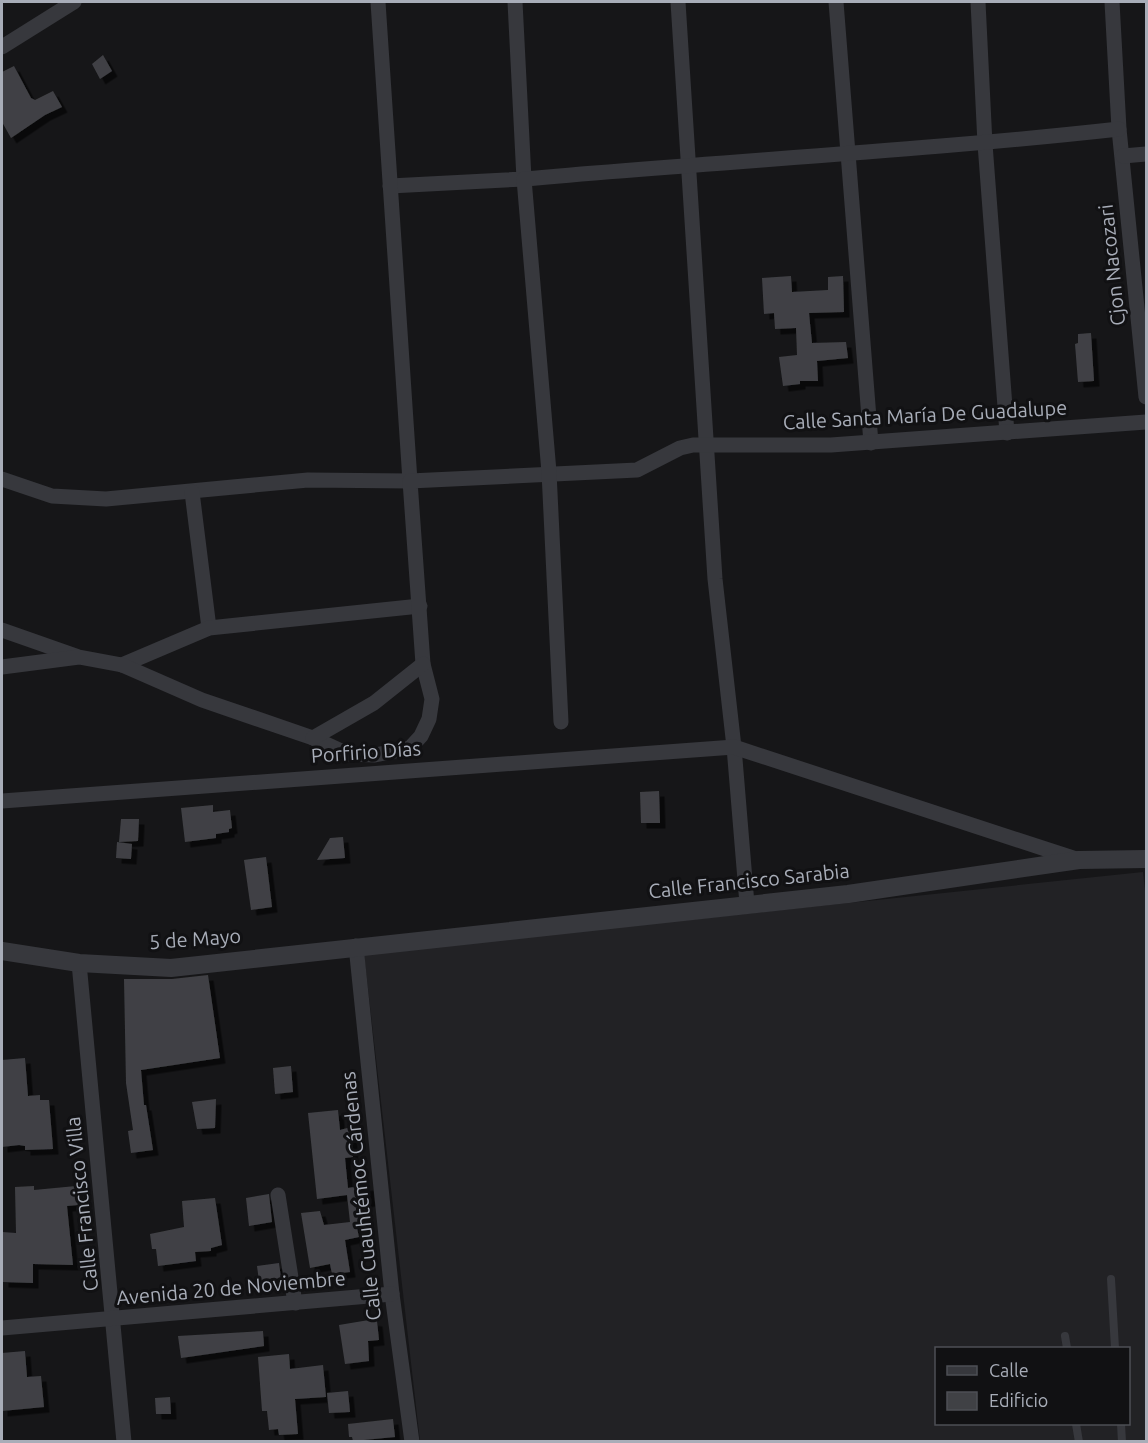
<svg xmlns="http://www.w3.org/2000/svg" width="1148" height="1443" font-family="Ubuntu,sans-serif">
<defs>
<filter id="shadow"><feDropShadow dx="5.5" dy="5.5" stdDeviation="0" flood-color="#0009"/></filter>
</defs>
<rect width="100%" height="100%" fill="#161618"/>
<path fill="#222225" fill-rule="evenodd" d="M1143,872L1146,900V1441H420L364,954ZM936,1348H1128V1424H936Z"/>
<g fill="#404145" filter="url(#shadow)">
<polygon points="103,55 112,71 100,79 92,64"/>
<polygon points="14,66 31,98 35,100 53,91 62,107 45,115 11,138 2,122 2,72"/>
<polygon points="791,276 792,292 828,290 828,277 843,276 844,312 809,313 812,343 846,342 848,358 817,361 818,381 800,381 800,384 783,386 779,357 797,355 796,328 775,329 774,313 764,314 762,278"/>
<polygon points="1091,333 1094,381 1078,382 1075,344 1078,343 1078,334"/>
<polygon points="659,791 660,823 641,823 640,792"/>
<polygon points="213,805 213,812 230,810 232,828 229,829 229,832 216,834 216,838 185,842 181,808"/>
<polygon points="121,819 139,819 138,841 119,842"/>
<polygon points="343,837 345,858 317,860 330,838"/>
<polygon points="117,842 132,844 131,859 116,858"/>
<polygon points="266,857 272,907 251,910 244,860"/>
<polygon points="208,975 220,1058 141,1070 144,1105 146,1105 153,1150 131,1153 128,1131 133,1130 126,1083 124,979 172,979"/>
<polygon points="25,1058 28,1096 40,1095 40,1100 49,1100 53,1149 25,1150 25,1146 19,1145 2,1147 2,1060"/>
<polygon points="291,1066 293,1092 275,1094 273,1068"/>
<polygon points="216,1099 215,1128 197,1129 192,1102"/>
<polygon points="338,1110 340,1130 351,1127 353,1157 345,1158 348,1188 368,1185 370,1201 365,1202 367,1227 357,1228 359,1237 345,1240 350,1272 332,1274 330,1264 310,1268 301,1213 320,1211 324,1225 350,1222 347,1195 317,1199 308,1113"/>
<polygon points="34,1186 34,1190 76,1186 78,1205 67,1206 73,1265 33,1264 33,1283 3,1282 2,1232 16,1233 15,1187"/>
<polygon points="269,1194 272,1222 249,1226 246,1198"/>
<polygon points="215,1198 222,1245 211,1248 211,1251 195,1252 196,1261 158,1266 156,1249 152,1249 150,1234 184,1227 182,1201"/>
<polygon points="279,1263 281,1278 259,1281 257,1266"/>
<polygon points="369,1320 377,1321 379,1340 368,1341 369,1361 345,1364 339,1325"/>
<polygon points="263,1331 264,1346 181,1358 178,1336"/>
<polygon points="25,1351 27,1377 41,1376 44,1407 2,1411 2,1353"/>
<polygon points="289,1354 290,1369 323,1365 326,1397 295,1399 298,1434 279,1435 278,1429 269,1430 267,1411 262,1411 258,1357"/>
<polygon points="348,1391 350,1412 329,1413 327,1393"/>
<polygon points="170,1397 171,1414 156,1414 155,1398"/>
<polygon points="393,1419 395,1437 353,1441 352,1437 349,1437 348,1424"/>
</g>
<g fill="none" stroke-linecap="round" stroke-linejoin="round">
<g stroke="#37383d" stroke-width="8">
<polyline points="1111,1279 1115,1348"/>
<polyline points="1065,1336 1067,1348"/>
<polyline points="1076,1424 1079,1442"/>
<polyline points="1121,1424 1122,1442"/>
</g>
<g stroke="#37383d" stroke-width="15">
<polyline points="678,2 715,579 734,747 747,904"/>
<polyline points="836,2 871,443"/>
<polyline points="978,2 985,144 1007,433"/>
<polyline points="1112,2 1119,129 1146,397"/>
<polyline points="2,47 74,2"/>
<polyline points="1123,156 1146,154"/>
<polyline points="390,186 524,179 515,2"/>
<polyline points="2,479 52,496 106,499 308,480 410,481 378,2"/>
<polyline points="192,492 209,628"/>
<polyline points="2,630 76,656"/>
<polyline points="122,665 209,628 420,606"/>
<polyline points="2,667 79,657 122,665 202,700 313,738 348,754 375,755 410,748 421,736 429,719 432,699 423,664 410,481 637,470 680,448 693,445 831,445 1146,422"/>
<path d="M561,722L549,472L524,179C722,161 921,151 1119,129"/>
<polyline points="313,738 374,703 423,664"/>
<polyline points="2,801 734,747 1079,860"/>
<polyline points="356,946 392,1294 412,1442"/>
<polyline points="79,963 124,1442"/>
<polyline points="278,1195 295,1303"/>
<polyline points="2,1328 392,1294"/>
</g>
<polyline stroke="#37383d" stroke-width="18" points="2,951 79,963 171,968 848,894 1079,860 1146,859"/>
</g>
<g text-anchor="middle" stroke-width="6" stroke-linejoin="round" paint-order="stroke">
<g font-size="20" fill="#a8adb8" stroke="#111113">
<text transform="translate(1112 265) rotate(-96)" y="7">Cjon Nacozari</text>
<text transform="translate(925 415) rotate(-3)" y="7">Calle Santa María De Guadalupe</text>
<text transform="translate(366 752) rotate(-4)" y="7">Porfirio Días</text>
<text transform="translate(749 881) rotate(-6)" y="7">Calle Francisco Sarabia</text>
<text transform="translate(195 939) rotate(-4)" y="7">5 de Mayo</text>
<text transform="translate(361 1196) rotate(-96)" y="7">Calle Cuauhtémoc Cárdenas</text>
<text transform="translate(82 1204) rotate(-96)" y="7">Calle Francisco Villa</text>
<text transform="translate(231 1288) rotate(-5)" y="7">Avenida 20 de Noviembre</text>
</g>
</g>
<rect width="1148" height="1443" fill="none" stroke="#a8adb8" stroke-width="6"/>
<rect x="935" y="1347" width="195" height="78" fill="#111113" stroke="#4d4f55" stroke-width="1.5"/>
<rect x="947" y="1366" width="30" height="9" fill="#37383d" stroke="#4d4f55" stroke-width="1.5"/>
<text x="989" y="1377" font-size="18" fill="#a8adb8">Calle</text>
<rect x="947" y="1392" width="30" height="18" fill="#404145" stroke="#4d4f55" stroke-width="1.5"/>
<text x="989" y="1407" font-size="18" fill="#a8adb8">Edificio</text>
</svg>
